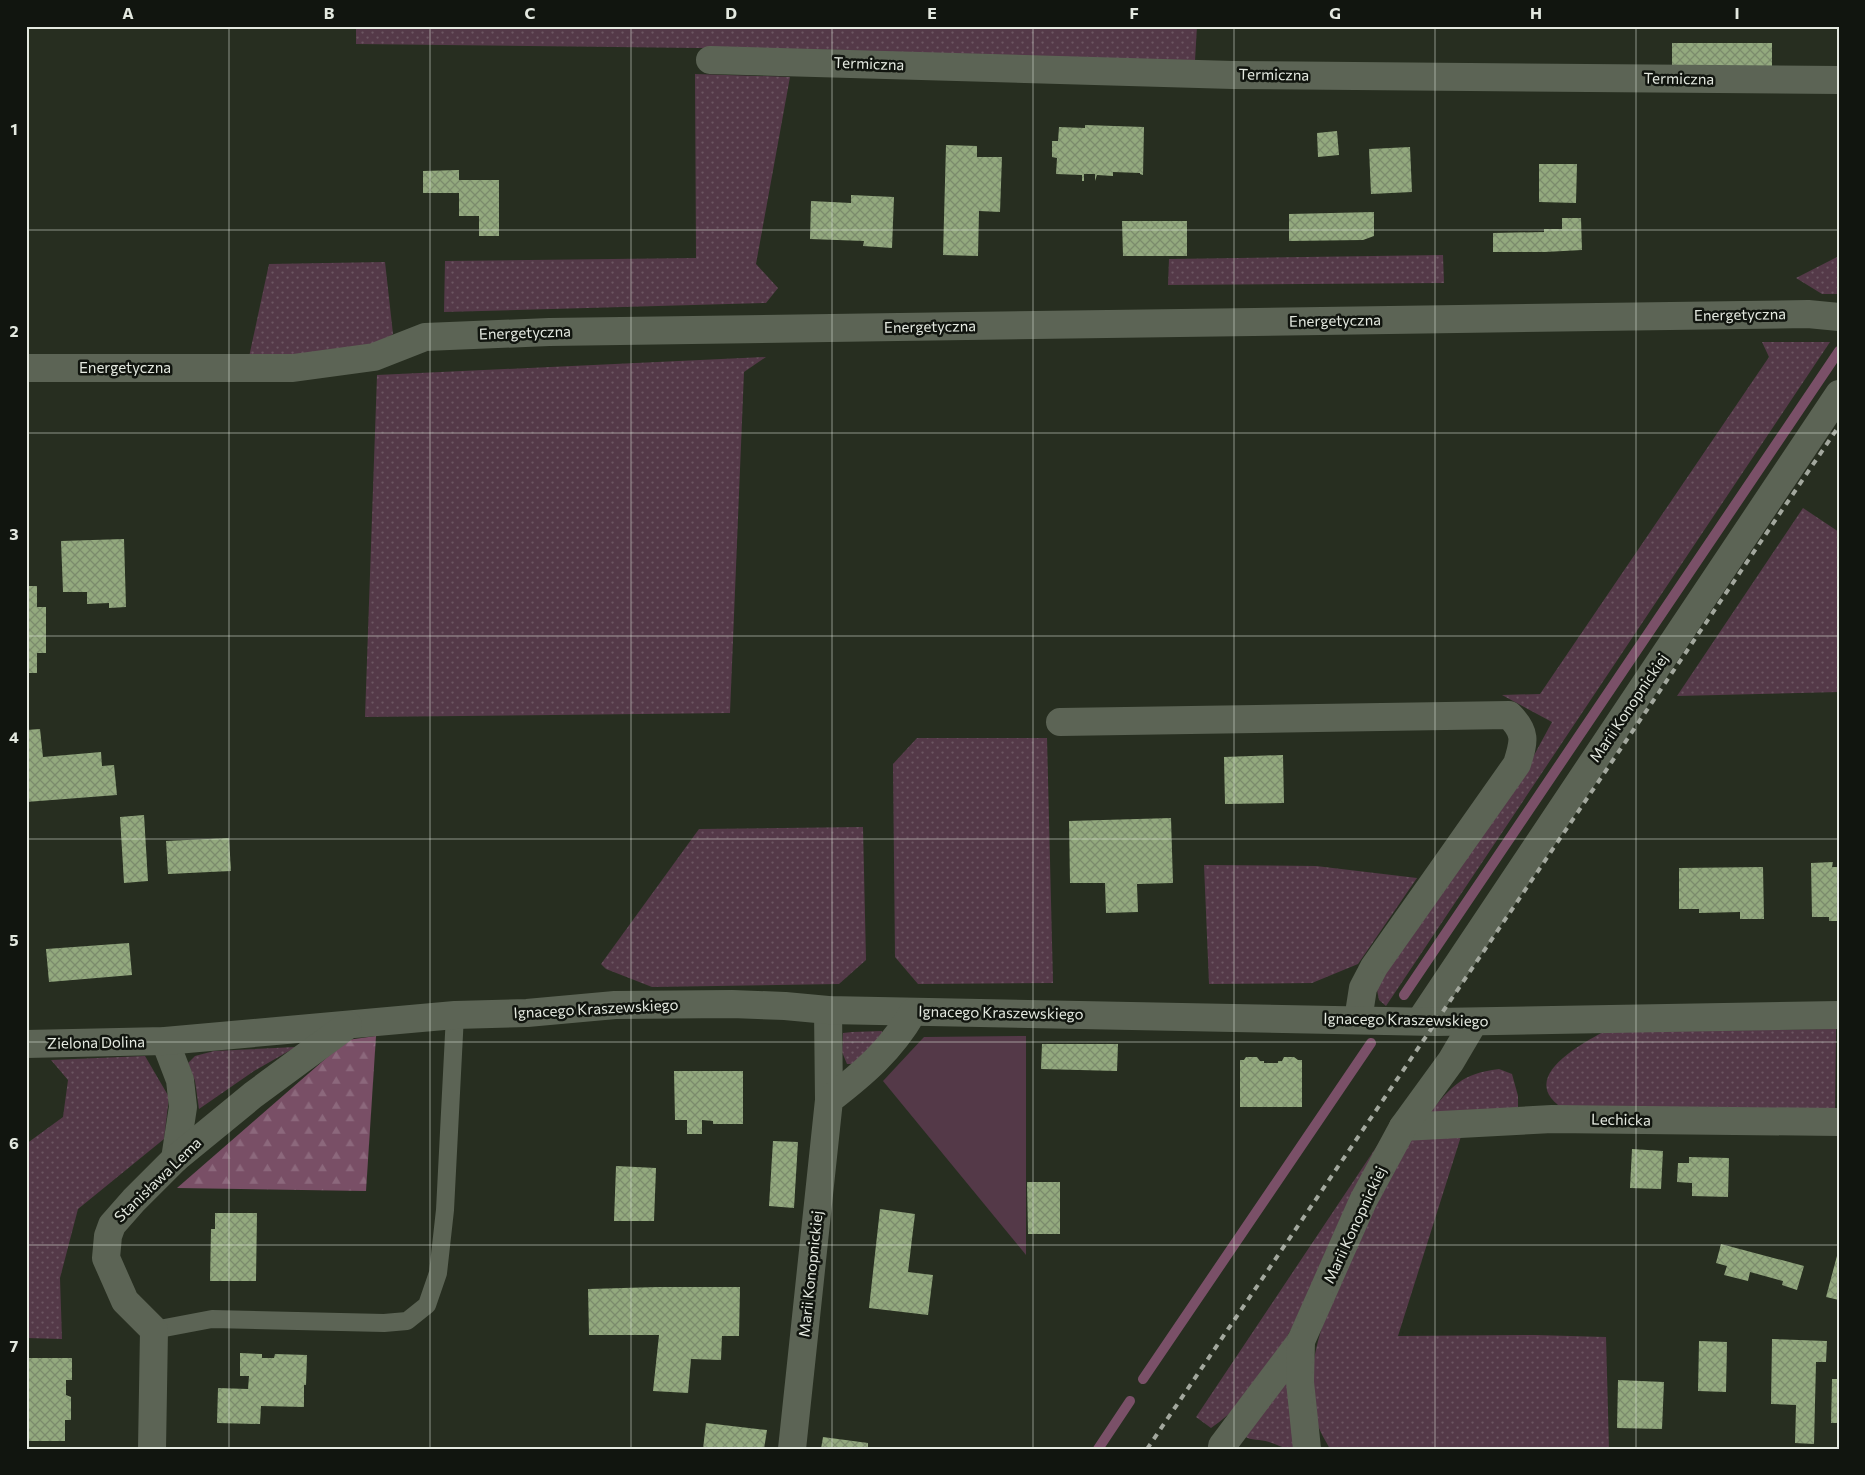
<svg xmlns="http://www.w3.org/2000/svg" width="1865" height="1475" font-family="Commissioner,sans-serif">
<defs>
<pattern id="grass-dots" width="8" height="8" patternUnits="userSpaceOnUse" patternTransform="scale(1.25)"><rect width="8" height="8" fill="#543948"/><path d="M2 2h.1M6 6h.1" fill="none" stroke="#6c5662" stroke-width="1.8" stroke-linecap="round"/></pattern>
<pattern id="forest-firs" width="22" height="20" patternUnits="userSpaceOnUse" patternTransform="scale(1.25)"><rect width="22" height="20" fill="#794f66"/><path d="M5 1l3.5 6h-7zM16 11l3.5 6h-7z" fill="#8c687c"/></pattern>
<pattern id="building-cross-hatch" width="8" height="8" patternUnits="userSpaceOnUse" patternTransform="scale(1.25)"><rect width="8" height="8" fill="#93a97e"/><path d="M0 0l8 8M0 8l8-8" fill="none" stroke="#7b8b6c"/></pattern>
</defs>
<rect width="100%" height="100%" fill="#272e20"/>
<g fill="url(#grass-dots)">
<polygon points="356,26 1197,26 1195,61 794,49 356,44"/>
<polygon points="695,74 790,77 756,264 778,288 766,303 444,312 445,261 696,258"/>
<polygon points="1443,255 1444,283 1168,285 1169,259"/>
<polygon points="1839,256 1839,294 1822,294 1796,278"/>
<polygon points="385,262 393,334 378,345 308,357 249,357 269,264"/>
<polygon points="1762,342 1830,342 1386,1006 1379,1000 1376,985 1526,770 1552,722 1502,695 1540,694 1769,357"/>
<polygon points="766,357 744,372 730,713 365,717 377,375"/>
<polygon points="1803,508 1839,532 1839,692 1677,696"/>
<polygon points="917,738 1047,738 1053,983 918,984 895,957 893,764"/>
<polygon points="863,827 866,960 839,984 652,987 606,969 601,964 699,829"/>
<polygon points="1204,865 1316,866 1417,878 1358,964 1312,983 1209,984"/>
<path d="M1836,1029L1835,1114L1567,1111C1515,1081 1574,1048 1603,1032Z"/>
<polygon points="882,1031 883,1038 855,1064 847,1064 842,1052 843,1033 852,1032"/>
<polygon points="296,1047 254,1071 199,1109 195,1081 188,1063 195,1056 214,1051"/>
<polygon points="145,1056 169,1097 164,1139 78,1209 60,1278 62,1339 26,1338 26,1144 63,1117 68,1080 51,1060"/>
<path d="M1499,1069L1512,1074L1518,1096V1109L1428,1114C1453,1086 1460,1074 1499,1069Z"/>
<path d="M1463,1130L1398,1336L1535,1335L1606,1337L1609,1449H1330C1325,1440 1319,1430 1316,1420C1307,1389 1313,1356 1322,1327L1395,1156L1410,1136Z"/>
<path d="M1385,1134C1365,1176 1345,1217 1326,1259C1297,1318 1267,1390 1211,1428L1196,1417Z"/>
<path d="M1286,1369L1294,1449C1284,1449 1278,1445 1269,1442C1260,1439 1251,1441 1244,1436Z"/>
</g>
<polygon fill="url(#forest-firs)" points="376,1036 366,1191 177,1188 347,1040"/>
<polygon fill="#543948" points="1026,1036 1026,1255 883,1081 924,1037"/>
<g fill="none" stroke-linecap="round" stroke-linejoin="round">
<g stroke="#7a5068" stroke-width="10">
<polyline points="1404,995 1839,351"/>
<polyline points="1143,1379 1371,1043"/>
<polyline points="1098,1449 1130,1401"/>
</g>
</g>
<g fill="url(#building-cross-hatch)">
<polygon points="1672,43 1772,43 1772,69 1672,68"/>
<polygon points="1085,125 1144,127 1143,175 1140,174 1140,173 1113,172 1113,176 1097,175 1095,181 1095,174 1084,174 1084,181 1082,181 1082,175 1056,174 1057,158 1052,157 1052,141 1058,141 1059,127 1085,128"/>
<polygon points="1337,131 1339,155 1318,157 1317,133"/>
<polygon points="946,145 977,146 977,157 1002,157 1000,212 979,211 978,256 943,255"/>
<polygon points="1410,147 1412,192 1371,194 1369,149"/>
<polygon points="1539,164 1577,164 1576,203 1539,202"/>
<polygon points="459,170 459,180 499,180 499,236 479,236 479,216 459,216 459,193 423,193 423,171"/>
<polygon points="851,195 894,197 892,248 863,246 864,241 810,239 811,201 851,203"/>
<polygon points="1374,212 1374,236 1363,240 1289,241 1289,214"/>
<polygon points="1562,218 1581,218 1582,250 1545,252 1493,252 1493,233 1544,232 1544,229 1562,229"/>
<polygon points="1122,221 1187,221 1187,256 1123,256"/>
<polygon points="124,539 126,607 109,608 109,603 87,604 87,592 63,592 61,541"/>
<polygon points="26,586 37,586 37,607 46,607 46,653 37,653 37,673 26,673"/>
<polygon points="40,729 43,757 101,752 102,766 114,765 117,795 26,802 26,730"/>
<polygon points="1283,755 1284,803 1225,804 1224,757"/>
<polygon points="144,815 148,881 124,883 120,817"/>
<polygon points="1171,818 1173,883 1137,884 1138,912 1106,913 1105,883 1070,883 1069,821"/>
<polygon points="229,838 231,871 168,874 166,841"/>
<polygon points="1833,862 1832,867 1839,867 1839,921 1829,921 1829,917 1812,917 1811,863"/>
<polygon points="1763,867 1764,919 1740,919 1740,912 1699,913 1699,909 1679,909 1679,868"/>
<polygon points="129,943 132,975 49,982 46,949"/>
<polygon points="1042,1044 1118,1044 1117,1071 1041,1069"/>
<polygon points="1246,1057 1257,1057 1260,1061 1264,1061 1264,1063 1278,1063 1278,1061 1282,1061 1284,1057 1294,1057 1298,1060 1302,1060 1302,1107 1240,1107 1240,1060 1244,1060"/>
<polygon points="674,1071 743,1071 743,1124 713,1124 713,1121 702,1120 702,1134 687,1134 687,1120 675,1120"/>
<polygon points="773,1141 798,1142 794,1208 769,1206"/>
<polygon points="1632,1149 1663,1151 1661,1189 1630,1188"/>
<polygon points="1689,1157 1729,1158 1728,1197 1692,1196 1692,1183 1677,1182 1678,1163 1689,1163"/>
<polygon points="616,1166 656,1168 654,1221 614,1221"/>
<polygon points="1027,1182 1060,1182 1060,1234 1028,1234"/>
<polygon points="880,1209 915,1214 908,1272 933,1275 928,1315 869,1308"/>
<polygon points="215,1213 257,1213 256,1281 210,1281 211,1229 215,1229"/>
<polygon points="1721,1244 1804,1266 1797,1290 1782,1285 1783,1281 1750,1272 1748,1281 1724,1275 1727,1266 1716,1263"/>
<polygon points="1838,1252 1839,1252 1839,1300 1826,1297"/>
<polygon points="658,1287 740,1287 739,1336 722,1336 721,1360 691,1359 688,1393 653,1391 659,1335 589,1335 588,1289"/>
<polygon points="1772,1339 1827,1341 1826,1362 1816,1362 1814,1444 1795,1443 1796,1405 1771,1404"/>
<polygon points="1699,1341 1727,1342 1726,1392 1698,1391"/>
<polygon points="240,1353 262,1354 262,1358 274,1358 275,1354 307,1355 306,1385 304,1385 304,1407 261,1406 260,1424 217,1423 218,1388 248,1389 249,1376 240,1376"/>
<polygon points="26,1358 72,1358 72,1380 66,1380 66,1395 71,1397 71,1420 65,1420 65,1441 26,1441"/>
<polygon points="1832,1379 1839,1379 1839,1423 1831,1423"/>
<polygon points="1618,1380 1664,1382 1662,1429 1617,1428"/>
<polygon points="706,1423 767,1430 764,1449 703,1449"/>
<polygon points="823,1437 868,1443 868,1449 821,1449"/>
</g>
<g fill="none" stroke-linecap="round" stroke-linejoin="round">
<polyline stroke="#5c6455" stroke-width="18" points="154,1330 212,1319 384,1323 407,1321 427,1305 438,1273 445,1210 455,1015"/>
<g stroke="#5c6455" stroke-width="28">
<polyline points="710,60 1233,75 1839,80"/>
<polyline points="26,368 293,368 374,357 425,337 549,332 1808,314 1839,317"/>
<path d="M1060,722L1509,715C1527,733 1524,741 1517,764L1374,967L1363,988L1358,1020"/>
<polyline points="828,1010 829,1100"/>
<polyline points="1420,1021 1839,394"/>
<polyline points="165,1041 180,1080 183,1107 175,1159"/>
<polyline points="26,1044 165,1041 455,1015 527,1013 615,1005 732,1004 785,1006 828,1010 1436,1022 1839,1015"/>
<polyline points="1403,1127 1552,1119 1839,1122"/>
<polyline points="1222,1446 1301,1341"/>
<polyline points="152,1449 154,1330 125,1301 106,1258 108,1236 112,1225 134,1200 175,1159 253,1095 348,1025"/>
<path d="M792,1449L829,1100C864,1073 891,1050 913,1012"/>
<polyline points="1307,1449 1300,1382 1301,1341 1363,1201 1403,1127 1451,1061 1474,1022"/>
</g>
<polyline stroke="#a3a89e" stroke-width="4" stroke-dasharray="6 6" stroke-linecap="butt" points="1147,1449 1839,426"/>
</g>
<path fill="none" stroke="#e4e9e0" stroke-width="1" stroke-opacity="0.55" d="M229,26V1449M430,26V1449M631,26V1449M832,26V1449M1033,26V1449M1234,26V1449M1435,26V1449M1636,26V1449M26,230H1839M26,433H1839M26,636H1839M26,839H1839M26,1042H1839M26,1245H1839"/>
<g text-anchor="middle" stroke-width="5" stroke-linejoin="round" paint-order="stroke">
<g font-size="15" fill="#e4e9e0" stroke="#11150f">
<text transform="translate(869 64) rotate(2)" y="5">Termiczna</text>
<text transform="translate(1274 75) rotate(1)" y="5">Termiczna</text>
<text transform="translate(1679 79) rotate(1)" y="5">Termiczna</text>
<text transform="translate(1740 315) rotate(-1)" y="5">Energetyczna</text>
<text transform="translate(1335 321) rotate(-1)" y="5">Energetyczna</text>
<text transform="translate(930 327) rotate(-1)" y="5">Energetyczna</text>
<text transform="translate(525 333) rotate(-2)" y="5">Energetyczna</text>
<text x="125" y="373">Energetyczna</text>
<text transform="translate(1629 708) rotate(-56)" y="5">Marii Konopnickiej</text>
<text transform="translate(596 1009) rotate(-3)" y="5">Ignacego Kraszewskiego</text>
<text transform="translate(1001 1013) rotate(1)" y="5">Ignacego Kraszewskiego</text>
<text transform="translate(1406 1020) rotate(1)" y="5">Ignacego Kraszewskiego</text>
<text transform="translate(96 1043) rotate(-1)" y="5">Zielona Dolina</text>
<text transform="translate(1621 1120) rotate(1)" y="5">Lechicka</text>
<text transform="translate(158 1180) rotate(-44)" y="5">Stanisława Lema</text>
<text transform="translate(1355 1225) rotate(-65)" y="5">Marii Konopnickiej</text>
<text transform="translate(811 1274) rotate(-84)" y="5">Marii Konopnickiej</text>
</g>
</g>
<rect width="1865" height="1475" fill="none" stroke="#11150f" stroke-width="55"/>
<rect x="28" y="28" width="1810" height="1420" fill="none" stroke="#e4e9e0" stroke-width="2"/>
<g font-size="16" text-anchor="middle" font-weight="bold" fill="#e4e9e0">
<text x="128" y="19">A</text>
<text x="329" y="19">B</text>
<text x="530" y="19">C</text>
<text x="731" y="19">D</text>
<text x="932" y="19">E</text>
<text x="1134" y="19">F</text>
<text x="1335" y="19">G</text>
<text x="1536" y="19">H</text>
<text x="1737" y="19">I</text>
<text x="14" y="135">1</text>
<text x="14" y="337">2</text>
<text x="14" y="540">3</text>
<text x="14" y="743">4</text>
<text x="14" y="946">5</text>
<text x="14" y="1149">6</text>
<text x="14" y="1352">7</text>
</g>
</svg>
